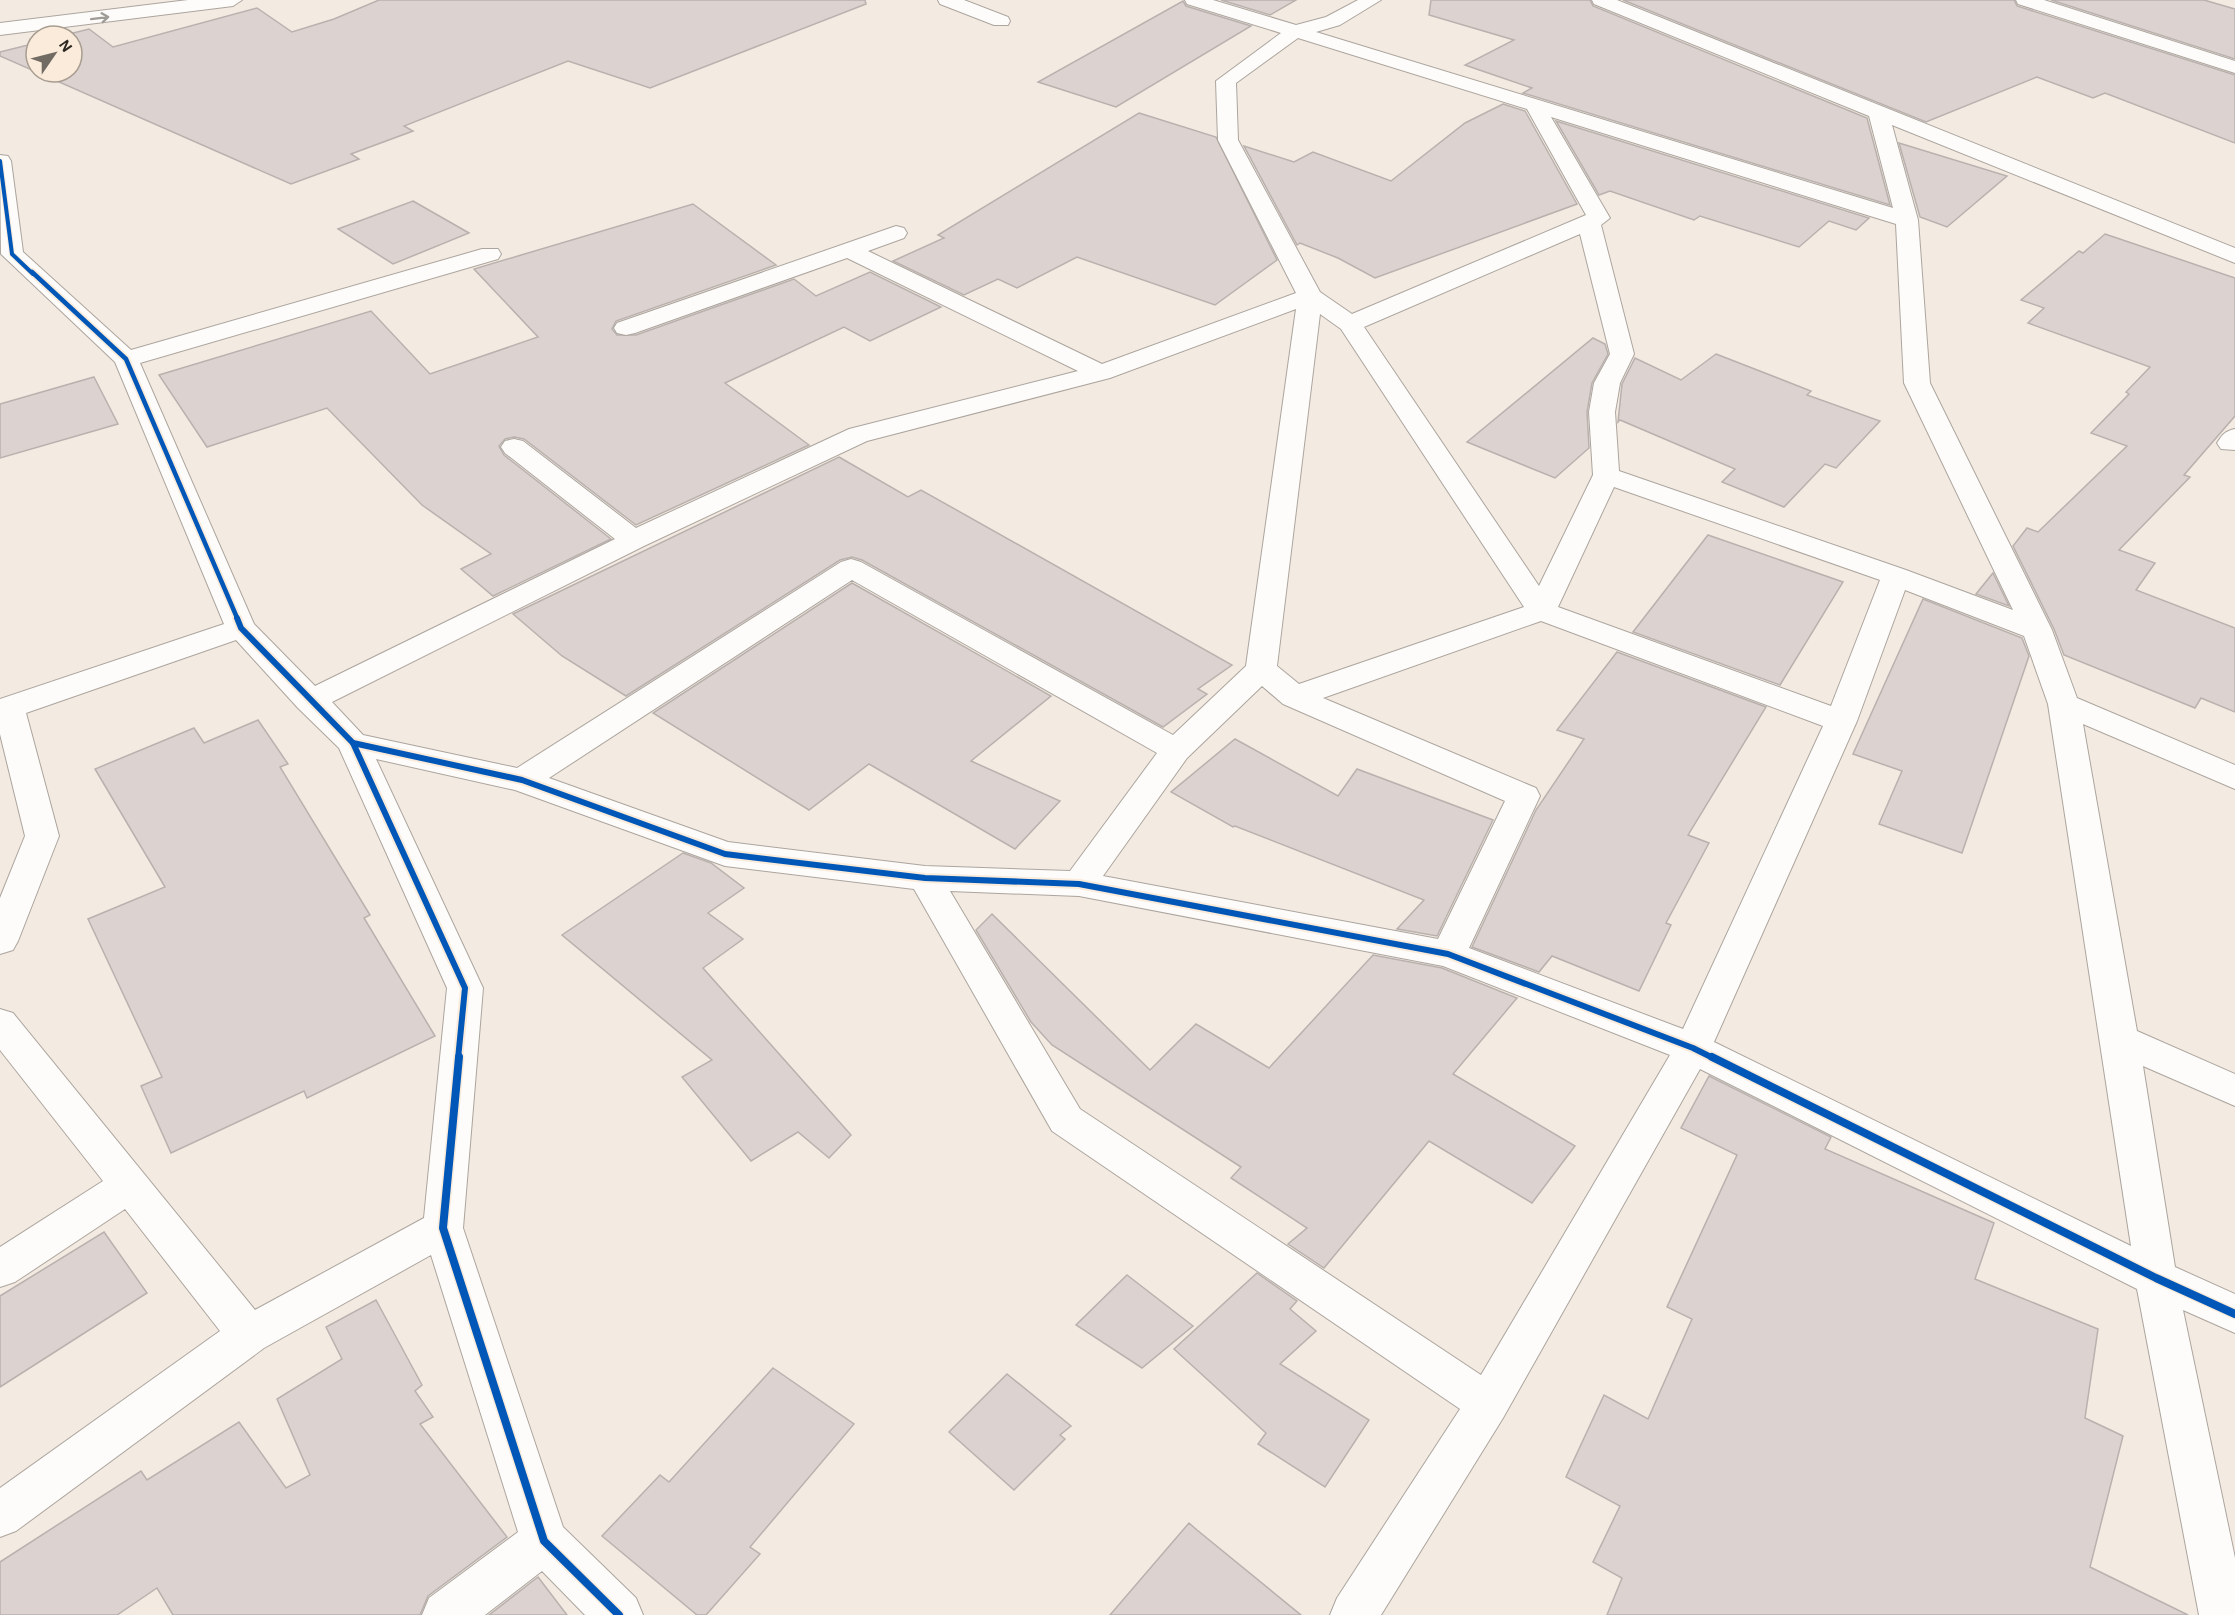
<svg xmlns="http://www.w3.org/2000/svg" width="2235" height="1615" font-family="'Alegreya Sans',sans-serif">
<rect width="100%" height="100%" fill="#f3eae1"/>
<g fill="#dcd3d0" stroke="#b9b1ae" stroke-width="1.5">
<polygon points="379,0 865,0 866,4 650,88 568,61 404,126 413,131 351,154 359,159 291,184 0,56 0,52 36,43 36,72 72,72 72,36 61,36 89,29 113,47 257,8 292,32 334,19"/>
<polygon points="1221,0 1296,0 1270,15"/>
<polygon points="1431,0 1590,0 1593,6 1867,118 1890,205 1523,93 1532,88 1465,65 1514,40 1429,15"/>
<polygon points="1623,0 2014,0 2017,6 2235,75 2235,143 2105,93 2093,98 2037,77 1926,122"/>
<polygon points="2051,0 2204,0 2235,9 2235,59"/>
<polygon points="1183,1 1186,6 1251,26 1116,107 1038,82"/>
<polygon points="1503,104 1525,111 1577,204 1375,278 1338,258 1300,243 1297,245 1244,146 1294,162 1313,152 1391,181 1465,123"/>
<polygon points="1139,113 1216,137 1277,260 1215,305 1077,257 1017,288 998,279 964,295 893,261 944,238 938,235"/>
<polygon points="1556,121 1869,218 1856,230 1829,221 1799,247 1700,216 1694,220 1610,191 1599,195"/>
<polygon points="1899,143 2007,176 1947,227 1920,217"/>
<polygon points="413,201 469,233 393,264 338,229"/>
<polygon points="693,204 776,265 616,321 612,329 617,335 636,335 794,279 816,296 870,272 941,307 870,341 844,327 725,383 809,445 636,525 524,439 514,437 505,439 499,446 504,455 611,539 493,596 461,569 491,554 422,505 327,408 207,447 159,375 371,311 430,374 538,337 474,269"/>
<polygon points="2105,234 2235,278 2235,416 2184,475 2190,477 2119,550 2155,563 2136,590 2235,628 2235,712 2201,698 2195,708 2064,655 2054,629 2013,546 2027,528 2038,532 2127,446 2091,433 2129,394 2126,392 2150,367 2028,323 2044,308 2021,300 2079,251 2083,253"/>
<polygon points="1593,338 1605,344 1608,354 1592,383 1587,412 1589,448 1555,478 1467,442"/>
<polygon points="1716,354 1811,391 1807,395 1880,421 1836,468 1825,464 1784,507 1722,482 1735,469 1620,420 1618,422 1622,384 1635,358 1681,380"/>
<polygon points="94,377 118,424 0,458 0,404"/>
<polygon points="839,457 908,497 921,490 1232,665 1198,689 1207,694 1163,727 862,560 852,557 840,560 626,696 562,656 513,614"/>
<polygon points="1708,535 1843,582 1780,685 1633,632"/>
<polygon points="1993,573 2009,606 1976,594"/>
<polygon points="852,583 1051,696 971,761 1060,801 1015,849 869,764 809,810 653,713"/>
<polygon points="1923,599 2022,638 2029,656 1962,853 1879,824 1902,771 1853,754"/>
<polygon points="1617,652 1766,707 1688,835 1709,843 1666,923 1671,925 1639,991 1552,956 1539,972 1472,947 1536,810 1584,739 1557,730"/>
<polygon points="258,720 288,764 280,767 370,915 364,918 435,1036 307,1098 304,1091 171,1153 141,1086 162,1077 88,919 165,887 95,769 194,728 204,743"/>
<polygon points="1235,739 1338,796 1357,769 1493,820 1437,936 1397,929 1424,900 1235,826 1233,827 1171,792"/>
<polygon points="683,853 711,863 744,888 708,913 743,939 703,968 851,1135 829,1158 798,1132 751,1161 682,1077 712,1060 562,935"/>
<polygon points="992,914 1150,1070 1196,1024 1269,1068 1373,955 1442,968 1517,998 1453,1074 1575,1146 1532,1203 1429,1141 1324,1268 1288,1244 1307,1228 1231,1178 1241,1167 1052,1045 1031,1022 976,930"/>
<polygon points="1709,1076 1831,1137 1825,1149 1994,1223 1975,1279 2098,1329 2085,1418 2123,1436 2090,1567 2188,1615 1607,1615 1622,1578 1593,1562 1620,1506 1566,1477 1604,1395 1648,1419 1692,1319 1667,1307 1737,1155 1681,1128"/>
<polygon points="104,1232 147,1293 0,1387 0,1296"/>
<polygon points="1257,1273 1297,1301 1290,1309 1316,1331 1280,1364 1369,1420 1325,1487 1258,1444 1266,1433 1174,1349"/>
<polygon points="1127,1275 1193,1326 1142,1368 1076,1325"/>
<polygon points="376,1300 422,1385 415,1391 433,1417 420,1424 507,1537 428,1596 420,1615 173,1615 157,1588 117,1615 0,1615 0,1562 141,1471 147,1480 239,1422 286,1488 310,1475 277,1399 342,1359 326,1327"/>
<polygon points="773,1368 854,1424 750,1547 760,1554 706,1615 697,1615 602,1536 660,1475 669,1482"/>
<polygon points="1007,1374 1071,1426 1060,1435 1065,1439 1014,1490 949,1432"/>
<polygon points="1189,1523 1197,1530 1301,1615 1110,1615"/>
<polygon points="538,1577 567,1615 489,1615"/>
</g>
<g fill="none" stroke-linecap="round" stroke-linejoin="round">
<defs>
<g id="street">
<polygon points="938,0 964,0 1008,17 1010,21 1008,25 994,25 940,4"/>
<path d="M1185,0H1213L1296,25L1326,17L1358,0H1381L1340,25L1316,32L1893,208L1869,116L1594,4L1592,0H1617L2235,248V263L1892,125L1918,220L1930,383L2052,630L2077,698L2235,765V789L2083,724L2137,1031L2235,1074V1106L2143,1066L2175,1267L2235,1294V1333L2183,1310L2235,1558V1615H2199L2137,1289L1700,1069L1503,1418L1381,1615H1330L1337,1598L1460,1409L1052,1131L914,889L725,866L515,790L376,759L483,988L463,1228L563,1527L636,1598L643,1615H585L542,1571L485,1615H422L429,1598L518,1532L431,1255L264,1348L16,1531L0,1537V1488L220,1331L125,1209L15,1282L0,1287V1247L103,1181L0,1050V1009L13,1013L255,1310L424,1218L447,988L339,748L298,708L236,640L26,713L59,836L18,941L13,950L0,954V898L25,836L0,734V699L224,624L115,362L1,254L0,155L8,156L11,161L23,252L131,350L482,249H498L501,254L498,259L140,363L254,624L315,686L615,539L505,453L501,447L505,441L514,439L523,441L636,528L849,429L1078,371L847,258L635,333L626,335L617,333L614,328L617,323L896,226L904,228L907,233L904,238L868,251L1102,364L1296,293L1218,140L1216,81L1281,33L1187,4ZM1298,38L1527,109L1586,215L1352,314L1320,292L1238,140L1236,83ZM1551,117L1896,224L1904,383L2013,610L1906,570L1619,471L1615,412L1620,383L1634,354L1601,225L1610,218ZM1580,234L1610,354L1594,383L1589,412L1593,475L1539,586L1364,327ZM1296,309L1246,666L1173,735L861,562L851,559L841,562L517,768L363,735L332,702L644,546L867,441L1110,378ZM1320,314L1341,329L1524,607L1299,684L1277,666ZM1614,487L1880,580L1831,706L1558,607ZM852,580L1157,753L1070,871L925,866L728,842L549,778ZM1905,590L2024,636L2048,704L2131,1246L1714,1042L1857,721ZM1541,621L1823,726L1683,1029L1469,948L1540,796L1536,788L1323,698ZM1262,686L1283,704L1505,801L1438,939L1103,876L1187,758ZM950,891L1079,896L1443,966L1670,1055L1481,1375L1080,1109Z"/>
<polygon points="2016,0 2044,0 2235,61 2235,73 2018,4"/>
<path d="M2235,429V450L2221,449L2217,443C2222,435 2225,431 2235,429Z"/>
</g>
<polygon id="primary" points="188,0 242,0 233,6 0,35 0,23"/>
</defs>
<use href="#street" stroke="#aca59e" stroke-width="2"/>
<use href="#primary" stroke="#aca59e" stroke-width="2"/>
<use href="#street" fill="#fdfcfa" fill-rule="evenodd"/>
<use href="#primary" fill="#fdfcfa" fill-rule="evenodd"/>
<defs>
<polyline id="cycleway-far3" points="0,161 12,254 33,274"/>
<polyline id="cycleway-far2" points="32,272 126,359 238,620"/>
<g id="cycleway-far1">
<polyline points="237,618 241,628 353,743 465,988 458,1059"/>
<polyline points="353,743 522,780 725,854 925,878 1079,884 1448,954 1693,1048 1715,1059"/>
</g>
<g id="cycleway">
<polyline points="459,1057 443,1228 544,1541 619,1615"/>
<polyline points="1712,1057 2156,1278 2235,1314"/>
</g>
</defs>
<use href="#cycleway-far3" stroke="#faebda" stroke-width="6"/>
<use href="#cycleway-far2" stroke="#faebda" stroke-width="8"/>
<use href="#cycleway-far1" stroke="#faebda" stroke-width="10"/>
<use href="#cycleway" stroke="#faebda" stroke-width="11"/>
<use href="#cycleway-far3" stroke="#0057b8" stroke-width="4"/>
<use href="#cycleway-far2" stroke="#0057b8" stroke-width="4.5"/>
<use href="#cycleway-far1" stroke="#0057b8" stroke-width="6"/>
<use href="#cycleway" stroke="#0057b8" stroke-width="8"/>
</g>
<defs><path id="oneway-shaft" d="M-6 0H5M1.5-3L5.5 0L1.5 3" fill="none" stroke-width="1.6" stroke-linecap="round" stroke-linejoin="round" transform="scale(1.5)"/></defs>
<use stroke="#9f9c98" href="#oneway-shaft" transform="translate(100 18) rotate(-7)"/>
<g transform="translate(54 54) rotate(55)"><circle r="28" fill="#faebda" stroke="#a89d90" stroke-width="1.5"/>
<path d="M0-4.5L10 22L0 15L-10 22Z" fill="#726b64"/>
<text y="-9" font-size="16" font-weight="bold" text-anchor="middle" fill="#2c2721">N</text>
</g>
</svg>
